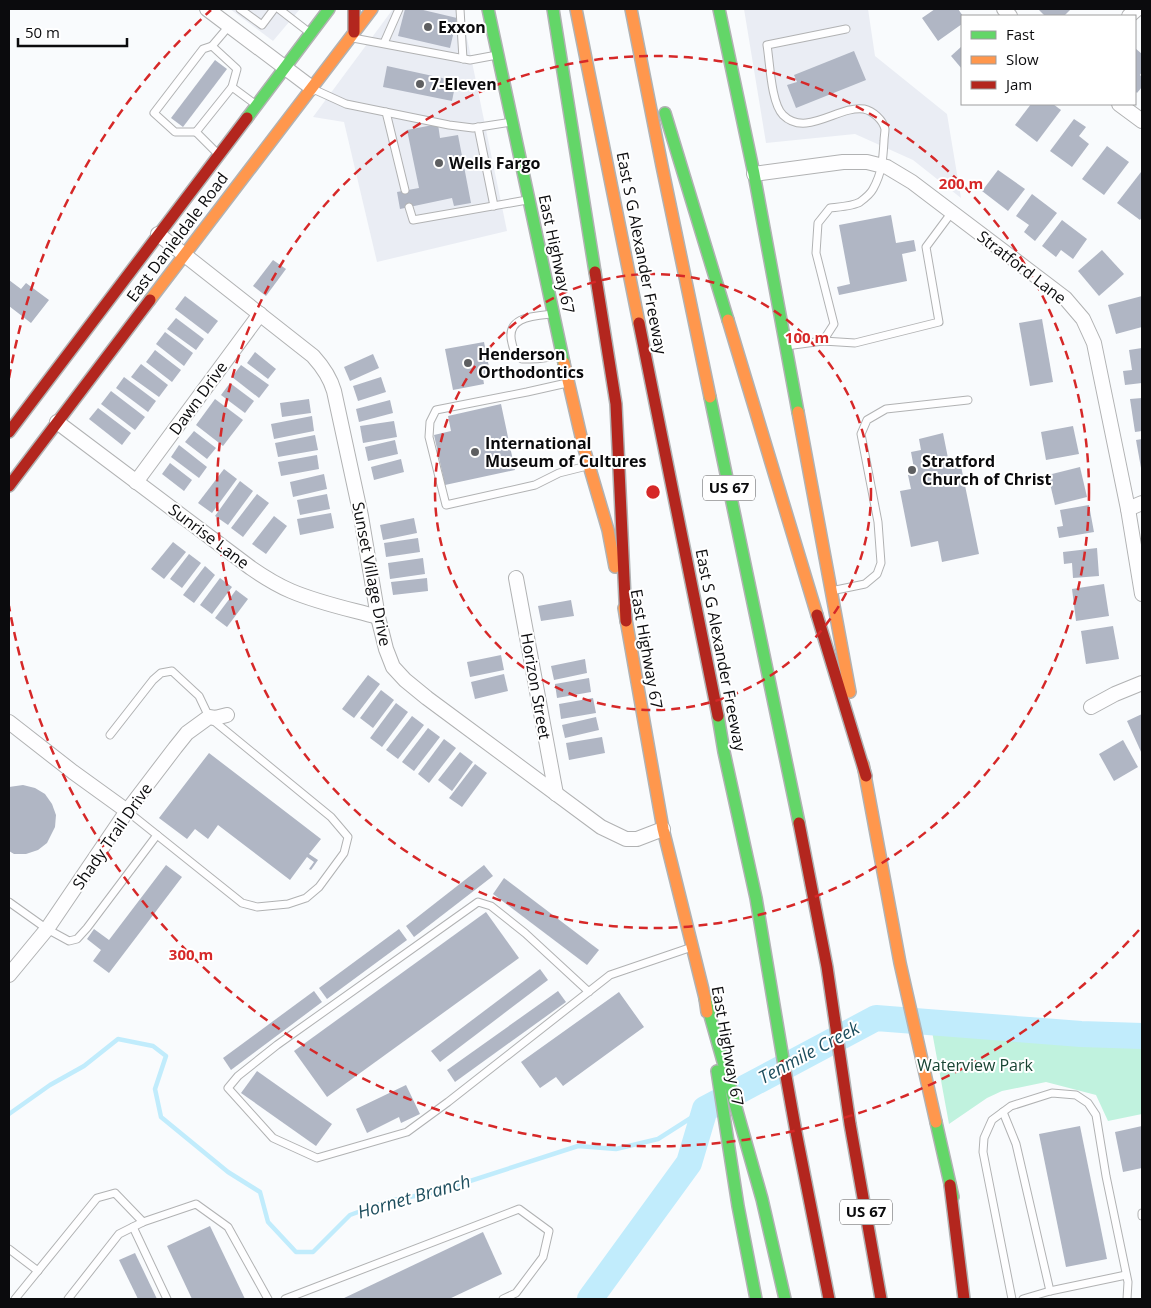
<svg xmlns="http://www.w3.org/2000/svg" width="1151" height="1308" font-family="'Open Sans',sans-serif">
<rect width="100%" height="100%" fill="#f9fbfd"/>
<g fill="#eaedf4">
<polygon points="230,9 300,9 273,41"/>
<polygon points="393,9 461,9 507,231 377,262 344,122 313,117"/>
<polygon points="744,9 868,9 875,56 947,114 961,198 913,160 855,134 766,143"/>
</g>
<polygon fill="#c0f2de" points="931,1026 1142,1039 1142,1114 1108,1121 1096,1095 1046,1082 1002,1091 987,1098 949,1124"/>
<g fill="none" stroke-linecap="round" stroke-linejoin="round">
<polyline stroke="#c1ecfc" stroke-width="4.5" points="9,1114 50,1085 84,1066 118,1039 153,1046 166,1056 155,1089 161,1117 228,1172 260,1192 268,1222 296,1252 313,1252 350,1215 388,1201 436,1192 578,1146 616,1149 658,1139 705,1109"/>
<polyline stroke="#c1ecfc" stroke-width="26" points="590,1299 689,1163 705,1109 876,1018 1081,1034 1142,1036"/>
</g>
<g fill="#b0b6c4">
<polygon points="405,9 419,9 457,18 450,48 398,36"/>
<polygon points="935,9 958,9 963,16 962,16 962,24 938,41 922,18"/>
<polygon points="1038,9 1071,9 1064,16 1045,16"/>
<polygon points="962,46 962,69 951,56"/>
<polygon points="1135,48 1142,54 1142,72 1140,75 1142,77 1142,87 1137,93 1135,91"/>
<polygon points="854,51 866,80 796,108 787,85 797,82 794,75"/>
<polygon points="215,60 227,69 183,127 171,118"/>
<polygon points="387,66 456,81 452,101 383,87"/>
<polygon points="1031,104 1053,104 1061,110 1037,142 1015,125"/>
<polygon points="1074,119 1086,127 1079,136 1089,144 1072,167 1050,151"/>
<polygon points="438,124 440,138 458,135 471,203 454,206 452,198 400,209 397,192 419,188 407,130"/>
<polygon points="1107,146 1129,162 1104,195 1082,179"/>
<polygon points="998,170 1025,189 1008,211 982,191"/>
<polygon points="1141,172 1142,173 1142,217 1140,220 1117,203"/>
<polygon points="1032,194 1057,213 1035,241 1024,232 1029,225 1016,216"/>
<polygon points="891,215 896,243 914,240 916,251 902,254 907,281 839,295 837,287 850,284 839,225"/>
<polygon points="1062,220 1087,239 1073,259 1061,250 1056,257 1042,246"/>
<polygon points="1102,250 1124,274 1099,296 1078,271"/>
<polygon points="273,260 286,269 266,296 253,286"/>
<polygon points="9,280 21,289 26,283 49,300 31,323 9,306"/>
<polygon points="185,296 218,321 208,334 175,309"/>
<polygon points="1142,296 1142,327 1116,334 1108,305"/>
<polygon points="176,318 204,339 196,350 167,329"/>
<polygon points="1042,319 1053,382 1030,386 1019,323"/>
<polygon points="165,332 193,353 184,366 156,344"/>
<polygon points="484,342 491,377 483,378 484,384 453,390 445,349"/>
<polygon points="1142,348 1142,383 1125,385 1123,371 1132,370 1129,350"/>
<polygon points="155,350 181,370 172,382 146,362"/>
<polygon points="255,352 276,369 268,379 247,363"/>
<polygon points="373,354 379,368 350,381 344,367"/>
<polygon points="141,364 168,385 159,397 131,377"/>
<polygon points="241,365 269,385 259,398 232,377"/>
<polygon points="124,377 156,401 148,412 116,388"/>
<polygon points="381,377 386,392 358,401 353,386"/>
<polygon points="230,383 254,401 245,413 221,395"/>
<polygon points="111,391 145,417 135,430 101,404"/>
<polygon points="1142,398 1142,431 1135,432 1130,399"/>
<polygon points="215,399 243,420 223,446 196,425"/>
<polygon points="309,399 311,413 282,417 280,403"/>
<polygon points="390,400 393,413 359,422 356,409"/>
<polygon points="501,404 515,470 445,485 434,435 451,431 448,416"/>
<polygon points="98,408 131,433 122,445 89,419"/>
<polygon points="312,416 314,431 274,439 271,424"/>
<polygon points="394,421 397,437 363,443 360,426"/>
<polygon points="1073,426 1079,454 1046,460 1041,432"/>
<polygon points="194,431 216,448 207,459 185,442"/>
<polygon points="943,433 950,468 961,466 979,554 942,562 938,541 911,547 900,491 911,489 908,475 915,474 911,452 921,450 919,439"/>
<polygon points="315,435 318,450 278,457 275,443"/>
<polygon points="1142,439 1142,468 1141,468 1136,440"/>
<polygon points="395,440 398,454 368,461 365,447"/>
<polygon points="179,445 207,467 199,478 171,457"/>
<polygon points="317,455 319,469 281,476 278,462"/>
<polygon points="401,459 404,472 374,480 371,467"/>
<polygon points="170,463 192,480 184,491 162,474"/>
<polygon points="1080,467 1087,497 1055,505 1048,475"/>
<polygon points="224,469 237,479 212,513 198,503"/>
<polygon points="324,474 327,489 293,497 290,482"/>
<polygon points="240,481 253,491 228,525 215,516"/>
<polygon points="257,494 269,503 243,537 231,528"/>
<polygon points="327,494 330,509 300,515 297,500"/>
<polygon points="1089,505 1094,532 1059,538 1057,527 1063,526 1060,510"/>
<polygon points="331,513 334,528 300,535 297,519"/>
<polygon points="274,516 287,526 266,554 252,544"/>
<polygon points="414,518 417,533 383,540 380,525"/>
<polygon points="418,538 420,552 386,557 384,543"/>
<polygon points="173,542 186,552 164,579 151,569"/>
<polygon points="1097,548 1099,576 1073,578 1072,563 1064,564 1063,552"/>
<polygon points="189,554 201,563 182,588 170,579"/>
<polygon points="423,558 425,574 390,579 388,563"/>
<polygon points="205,566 215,575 194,603 183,595"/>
<polygon points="220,578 232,587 212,614 200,605"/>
<polygon points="427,578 428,591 393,595 391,582"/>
<polygon points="1104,584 1109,616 1076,621 1072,589"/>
<polygon points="236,590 248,599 227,627 215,618"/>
<polygon points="571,600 574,616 541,621 538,606"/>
<polygon points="1113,626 1119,659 1086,664 1081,631"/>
<polygon points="501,655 504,670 470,677 467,662"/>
<polygon points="585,659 587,673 554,680 551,666"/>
<polygon points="504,674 508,691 475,699 471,682"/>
<polygon points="368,675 380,684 354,718 342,709"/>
<polygon points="589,678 591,692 557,698 555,684"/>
<polygon points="381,690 394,700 373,728 360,718"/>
<polygon points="593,698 596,713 561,719 559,704"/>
<polygon points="396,703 408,712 382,747 370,738"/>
<polygon points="1142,714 1142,754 1127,721"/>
<polygon points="412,716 424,725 398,759 386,750"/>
<polygon points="596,717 599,730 565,738 562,725"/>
<polygon points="428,728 440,737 414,771 402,762"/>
<polygon points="602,737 605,753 569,760 566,743"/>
<polygon points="444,739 456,748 429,783 418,774"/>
<polygon points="1123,740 1138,767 1114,781 1099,754"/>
<polygon points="460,752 473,762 452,791 438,780"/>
<polygon points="209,753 321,839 309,854 318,860 311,870 309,869 314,862 307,857 290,880 218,825 208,839 195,829 187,839 159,818"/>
<polygon points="475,764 487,773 462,807 449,798"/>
<polygon points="23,785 35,788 45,794 52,804 56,815 55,827 47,843 38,850 26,854 14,854 9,851 9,787"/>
<polygon points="166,865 182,877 109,973 93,961 101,950 87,939 94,929 109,940"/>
<polygon points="484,865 493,876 414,937 406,926"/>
<polygon points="504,878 599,950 587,965 493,894"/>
<polygon points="486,912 519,958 327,1097 294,1051"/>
<polygon points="399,929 407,940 327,999 319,988"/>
<polygon points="540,969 548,980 440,1062 431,1051"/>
<polygon points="314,991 322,1002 231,1070 223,1058"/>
<polygon points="558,991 566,1002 455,1082 447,1070"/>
<polygon points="619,992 644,1027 563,1086 556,1077 540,1088 521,1062"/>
<polygon points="257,1071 332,1124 316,1146 241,1093"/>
<polygon points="406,1085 420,1114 401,1123 399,1117 367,1133 356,1109"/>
<polygon points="1080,1126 1107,1259 1066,1267 1039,1134"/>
<polygon points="1142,1126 1142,1168 1123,1172 1115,1132"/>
<polygon points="210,1226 245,1299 192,1299 167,1246"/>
<polygon points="483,1232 502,1274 449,1299 342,1299"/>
<polygon points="135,1253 157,1299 138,1299 119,1260"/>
</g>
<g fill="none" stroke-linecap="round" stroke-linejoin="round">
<defs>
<g id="lane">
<polyline points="240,9 262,25 274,9"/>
<polyline points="279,9 310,33"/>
<polyline points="460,9 463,59"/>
<polyline points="353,38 470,60 497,55"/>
<polyline points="384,43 399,9"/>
<polyline points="212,46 229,26"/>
<polyline points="313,89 346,104 449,125 473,128 512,122"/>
<polyline points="386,112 405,190"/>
<polyline points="478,127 494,206"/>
<polyline points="196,132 175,132 154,113 203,49 212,46 237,69 232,87"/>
<polyline points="218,154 196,132 232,87 255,104"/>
<polyline points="409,207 413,220 527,200"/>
<path d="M552,314C533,316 505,317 512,343C513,349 516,356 522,359C523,359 530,359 530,359C543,359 549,358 561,355"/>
<polyline points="823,341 855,343 939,322 926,247 952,212"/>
<path d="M786,346L823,341L834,324L816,253L818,223L830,208C838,207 854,206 860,202C864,199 871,193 873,189C882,173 883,159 884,141C884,137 885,133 885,129C883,120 873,111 864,109C839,105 806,138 783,115C771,103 770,63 767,45L846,29"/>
<polyline points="567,383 527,392 436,410 430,422 429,437 446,505 535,485 559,473 587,466"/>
<polyline points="831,591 865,584 877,574 881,563 878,522 861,434 867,420 886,409 968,400"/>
<polyline points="110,735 153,680 161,673 172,671 199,696 209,717 331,817 348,837 344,853 319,887 306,898 288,904 257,907 242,903 127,811"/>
<polyline points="9,902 47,929 69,941 77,939 87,928 157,835"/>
<polyline points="589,992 525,933 491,906 478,902 277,1045 238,1076 228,1088 273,1138 317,1158 407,1132 448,1102 610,975 692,947"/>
<polyline points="1003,1112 1016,1144 1050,1291"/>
<polyline points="1142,1213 1142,1216"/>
<polyline points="133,1227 167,1299"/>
<polyline points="9,1249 38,1271"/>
<polyline points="15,1299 97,1198 115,1193 143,1222 196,1204 228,1227 268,1299"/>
<polyline points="68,1299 119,1234 143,1222"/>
<polyline points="285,1299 519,1209 549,1231 543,1257 516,1293 503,1299"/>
<polyline points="1012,1299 983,1152 984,1138 992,1120 1011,1106 1052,1093 1076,1095 1088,1103 1096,1115 1106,1176 1128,1282 1127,1299"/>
<polyline points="1023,1299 1050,1291 1126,1275"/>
</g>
<g id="street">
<polyline points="207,9 312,88"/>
<polyline points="1004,9 1010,16"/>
<polyline points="1129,16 1137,9"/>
<polyline points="1119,104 1142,121"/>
<polyline points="754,174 843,162 867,162 887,167 912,182 1065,298 1083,319 1094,343 1128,509 1142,594"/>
<path d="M158,234L313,356C323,367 330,377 334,391L361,516L378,617L386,649L393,667L405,680L427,698L601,827L626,839H637L663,829"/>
<path d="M57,422L251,568C264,577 277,585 291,591C319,603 349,609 378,617"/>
<polyline points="136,482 260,314"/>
<polyline points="1128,509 1142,503"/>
<polyline points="516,578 556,794"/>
<polyline points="1091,707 1115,694 1142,683"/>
<polyline points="9,722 73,772 127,811"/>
<polyline points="9,975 47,929 127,811 175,748 187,733 209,717 215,718 227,715"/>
</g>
<g id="fast">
<polyline points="488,9 564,363"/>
<polyline points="553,9 595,272"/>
<polyline points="719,9 754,174 798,412"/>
<polyline points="665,113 728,320"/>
<polyline points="247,118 329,9"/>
<polyline points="710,397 799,823"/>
<polyline points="718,716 724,752 756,898 784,1065"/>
<polyline points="705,998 762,1199 785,1299"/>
<polyline points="717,1071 738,1206 756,1299"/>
<polyline points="936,1122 953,1197"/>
</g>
<g id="slow">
<polyline points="576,9 639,323"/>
<polyline points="631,9 662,166 710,397"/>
<polyline points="150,300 372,9"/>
<polyline points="728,320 817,615"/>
<polyline points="564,363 583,445 608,530 615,567"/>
<polyline points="798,412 850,692"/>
<polyline points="624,608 663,829 705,998 707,1012"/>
<polyline points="863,764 900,963 936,1122"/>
</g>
<g id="jam">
<polyline points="354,9 354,32"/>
<polyline points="595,272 616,404 626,621"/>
<polyline points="639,323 718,716"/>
<polyline points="9,432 247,118"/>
<polyline points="9,486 150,300"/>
<polyline points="817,615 866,776"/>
<polyline points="799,823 827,967 850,1124 881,1299"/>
<polyline points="784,1065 796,1132 829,1299"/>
<polyline points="950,1185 964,1299"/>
</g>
</defs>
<use href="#lane" stroke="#b1b2b3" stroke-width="9"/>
<use href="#street" stroke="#b1b2b3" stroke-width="16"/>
<use href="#fast" stroke="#b1b2b3" stroke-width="14"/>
<use href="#slow" stroke="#b1b2b3" stroke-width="14"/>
<use href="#jam" stroke="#b1b2b3" stroke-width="14"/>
<use href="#lane" stroke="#fefeff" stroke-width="7"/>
<use href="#street" stroke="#fefeff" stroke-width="14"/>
<use href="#fast" stroke="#63d668" stroke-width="11"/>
<use href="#slow" stroke="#ff974d" stroke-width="11"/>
<use href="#jam" stroke="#b3261e" stroke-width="11"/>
</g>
<g fill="none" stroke="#d62828" stroke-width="2.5" stroke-dasharray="9 6">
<circle cx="653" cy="492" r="218"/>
<circle cx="653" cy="492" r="436"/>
<path d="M1139 930A654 654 0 0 1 9 606M9 378A654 654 0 0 1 211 10"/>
</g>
<g fill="#5e5f61" stroke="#fff" stroke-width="2">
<circle cx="428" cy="27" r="5"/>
<circle cx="420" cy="84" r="5"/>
<circle cx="439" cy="163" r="5"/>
<circle cx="468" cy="363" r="5"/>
<circle cx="475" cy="452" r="5"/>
<circle cx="912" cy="470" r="5"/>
</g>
<g text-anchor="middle" stroke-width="4" stroke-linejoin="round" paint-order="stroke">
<g fill="#fff" stroke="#545456" stroke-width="1">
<rect x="703" y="475.5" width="52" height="25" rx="4"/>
<rect x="840" y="1199.5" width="52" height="25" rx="4"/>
</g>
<g font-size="15" font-weight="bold" fill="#0b0b0d">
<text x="729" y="493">US 67</text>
<text x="866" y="1217">US 67</text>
</g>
<g font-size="16" font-weight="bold" fill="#0b0b0d" stroke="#fff" text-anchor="start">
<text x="438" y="33">Exxon</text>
<text x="430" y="90">7-Eleven</text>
<text x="449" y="169">Wells Fargo</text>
<text x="478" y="360">Henderson<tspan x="478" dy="18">Orthodontics</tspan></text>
<text x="485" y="449">International<tspan x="485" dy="18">Museum of Cultures</tspan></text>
<text x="922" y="467">Stratford<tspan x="922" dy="18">Church of Christ</tspan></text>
</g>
<g font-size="16" fill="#0b0b0d" stroke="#fff">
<text transform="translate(177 237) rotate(-53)" y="6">East Danieldale Road</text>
<text transform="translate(642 253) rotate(79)" y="6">East S G Alexander Freeway</text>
<text transform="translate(557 254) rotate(78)" y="6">East Highway 67</text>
<text transform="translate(1022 267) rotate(38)" y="6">Stratford Lane</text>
<text transform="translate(198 398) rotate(-54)" y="6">Dawn Drive</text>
<text transform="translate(209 536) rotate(37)" y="6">Sunrise Lane</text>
<text transform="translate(372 574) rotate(79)" y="6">Sunset Village Drive</text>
<text transform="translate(647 649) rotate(80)" y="6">East Highway 67</text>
<text transform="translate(721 650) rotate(79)" y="6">East S G Alexander Freeway</text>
<text transform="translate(536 686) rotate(80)" y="6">Horizon Street</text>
<text transform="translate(112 836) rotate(-55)" y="6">Shady Trail Drive</text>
<text transform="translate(728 1046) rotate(80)" y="6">East Highway 67</text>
</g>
<g font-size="16" fill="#184433" stroke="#fff">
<text x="975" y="1071">Waterview Park</text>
</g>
<g font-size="18" font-style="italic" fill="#1e4e5e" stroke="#fff">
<text transform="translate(809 1053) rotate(-28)" y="6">Tenmile Creek</text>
<text transform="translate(414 1197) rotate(-16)" y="6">Hornet Branch</text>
</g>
</g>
<circle cx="653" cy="492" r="8" fill="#d62828" stroke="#fff" stroke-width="2.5"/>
<g font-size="15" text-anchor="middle" font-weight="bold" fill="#d62828" stroke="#fff" stroke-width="4" stroke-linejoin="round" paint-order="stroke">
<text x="961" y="189">200 m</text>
<text x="807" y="343">100 m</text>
<text x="191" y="960">300 m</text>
</g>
<rect width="1151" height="1308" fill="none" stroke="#0b0b0d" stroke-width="20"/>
<rect x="961" y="15" width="175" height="90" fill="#ffffff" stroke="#9d9d9e"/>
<rect x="971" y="31" width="25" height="8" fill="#63d668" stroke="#9d9d9e"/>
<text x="1006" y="40" font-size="15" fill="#0b0b0d">Fast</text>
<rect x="971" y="56" width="25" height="8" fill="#ff974d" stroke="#9d9d9e"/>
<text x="1006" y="65" font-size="15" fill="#0b0b0d">Slow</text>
<rect x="971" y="81" width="25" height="8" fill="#b3261e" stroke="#9d9d9e"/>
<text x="1006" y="90" font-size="15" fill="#0b0b0d">Jam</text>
<path d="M18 38v8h109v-8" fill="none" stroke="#0b0b0d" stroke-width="2.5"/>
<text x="25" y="38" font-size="15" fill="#0b0b0d" stroke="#ffffff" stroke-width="4" paint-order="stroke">50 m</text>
</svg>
